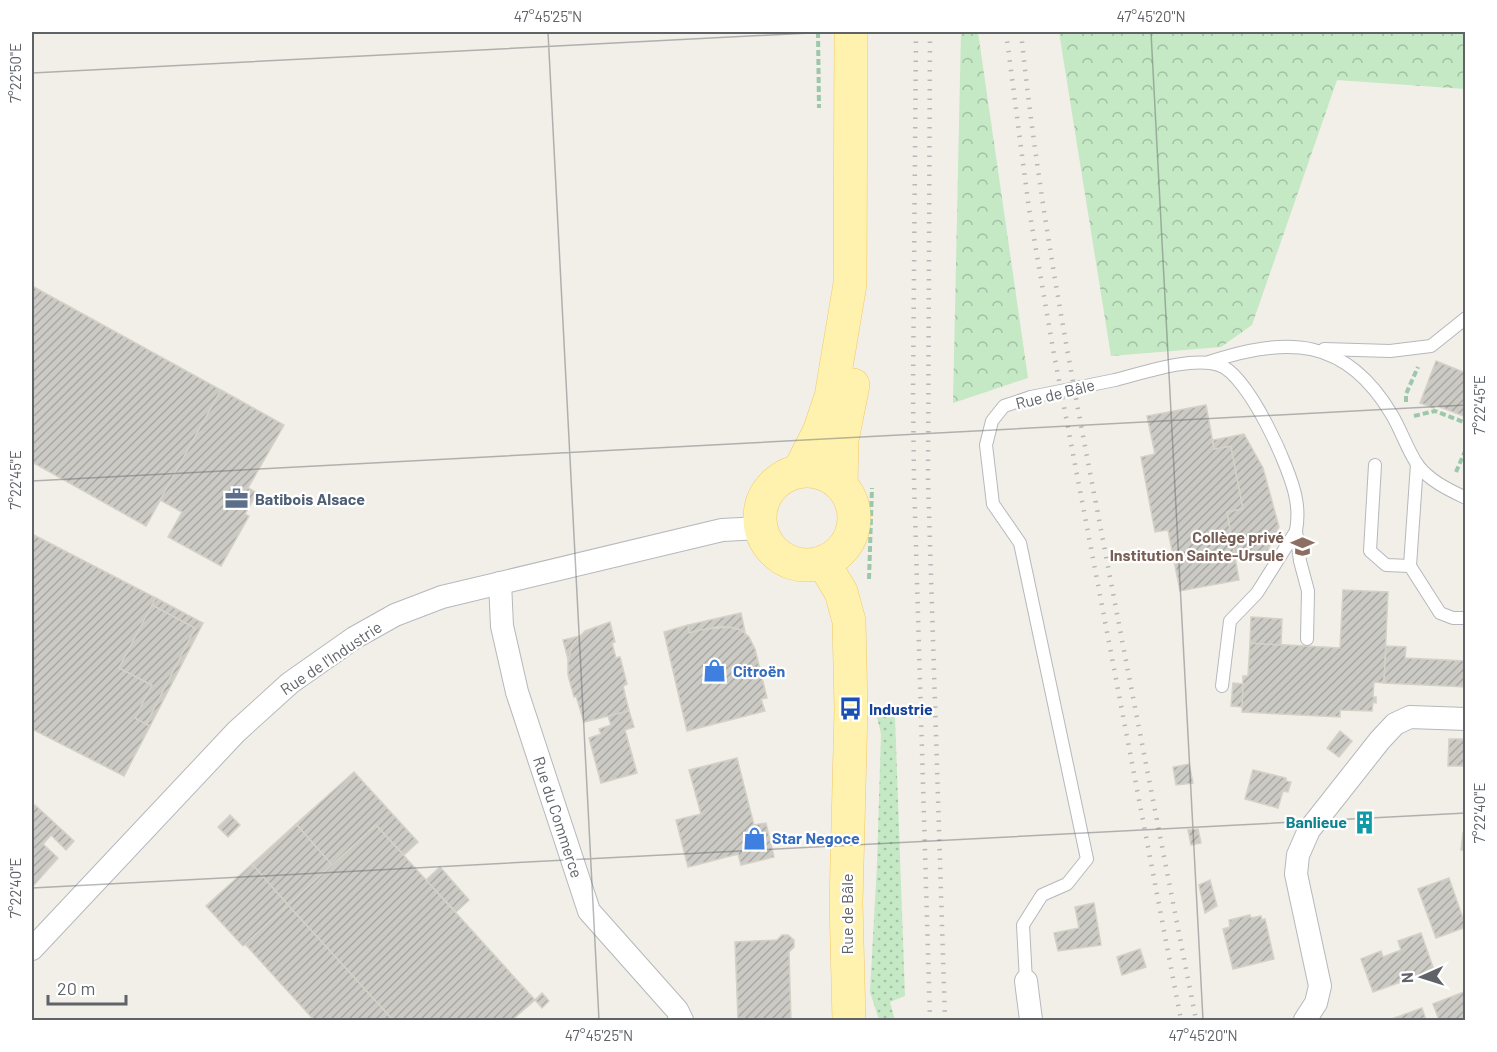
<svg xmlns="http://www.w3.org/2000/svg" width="1497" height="1052" font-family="Barlow,sans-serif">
<defs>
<pattern id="grass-dots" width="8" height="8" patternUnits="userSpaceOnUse" patternTransform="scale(1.5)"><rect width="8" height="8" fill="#c5e8c5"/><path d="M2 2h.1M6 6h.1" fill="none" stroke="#a3c0a4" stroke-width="1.8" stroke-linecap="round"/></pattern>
<pattern id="forest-crowns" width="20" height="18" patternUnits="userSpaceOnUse" patternTransform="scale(1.5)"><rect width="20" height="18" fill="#c5e8c5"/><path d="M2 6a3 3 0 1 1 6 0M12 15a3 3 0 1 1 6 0" fill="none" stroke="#a3c0a4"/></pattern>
<pattern id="building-hatch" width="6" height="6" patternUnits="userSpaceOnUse" patternTransform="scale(1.5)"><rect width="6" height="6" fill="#cccac5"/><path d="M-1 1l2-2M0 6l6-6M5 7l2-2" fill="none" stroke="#a9a8a4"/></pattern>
</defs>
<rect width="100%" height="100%" fill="#f1efe8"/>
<polygon fill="url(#grass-dots)" points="877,717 895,717 905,996 890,1002 895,1020 879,1020 870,992 877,864 881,734"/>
<g fill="url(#forest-crowns)">
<polygon points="961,32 978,32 1028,378 953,403"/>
<polygon points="1059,32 1465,32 1465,89 1337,80 1252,325 1221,347 1111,356"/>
</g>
<g fill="url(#building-hatch)" stroke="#d6d1c6" stroke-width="1.5">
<polygon points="32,286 221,390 146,526 32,462"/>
<polygon points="1436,361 1466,373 1466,417 1435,405 1434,408 1420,403"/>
<polygon points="221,390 284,425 248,488 257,493 245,514 249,516 221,566 168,537 182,512 160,500"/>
<polygon points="1206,405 1214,449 1231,446 1243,509 1227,512 1239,580 1180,591 1168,530 1155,532 1141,457 1155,454 1147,416"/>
<polygon points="1244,434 1263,468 1279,527 1267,552 1235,557 1227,512 1243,509 1231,446 1214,449 1213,440"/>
<polygon points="32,534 156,598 119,668 152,685 135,718 150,726 124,776 32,729"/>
<polygon points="1343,590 1388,592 1384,683 1374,682 1373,697 1376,697 1376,703 1373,702 1372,711 1340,710 1340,717 1242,712 1243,676 1248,676 1250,643 1340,648"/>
<polygon points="156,598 203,623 150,726 146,724 195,628 152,605"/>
<polygon points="152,605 195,628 146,724 135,718 152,685 119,668"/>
<polygon points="741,613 745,632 736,628 720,626 689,633 688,625"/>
<polygon points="1251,617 1282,619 1281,645 1250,643"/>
<polygon points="610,622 615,642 612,643 616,658 620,657 627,684 623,686 629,711 584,722 576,696 574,697 568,675 568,659 573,644 585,631"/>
<polygon points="688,625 689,633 699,630 728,627 741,630 749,637 755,649 767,698 761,699 765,711 687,731 664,632"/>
<polygon points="580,636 573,644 568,659 563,640"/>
<polygon points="1386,646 1406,647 1405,658 1466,661 1466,687 1384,683"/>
<polygon points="1233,683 1243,684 1242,707 1231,706"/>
<polygon points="629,711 634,727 625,730 637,773 601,783 589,738 601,734 599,729 611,725 608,716"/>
<polygon points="1340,731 1352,741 1339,757 1327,748"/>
<polygon points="1449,739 1466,739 1466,766 1448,766"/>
<polygon points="737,758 754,825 766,823 774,857 741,865 738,854 688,867 676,820 701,814 689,770"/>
<polygon points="1189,764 1193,783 1176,785 1173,767"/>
<polygon points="1253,770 1286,778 1286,781 1291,782 1288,792 1283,791 1278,808 1245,799"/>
<polygon points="354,772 418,842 404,855 376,825 332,865 296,824"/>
<polygon points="35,805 74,841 66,850 51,835 43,844 58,858 32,887 32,809"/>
<polygon points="230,815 240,825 228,837 218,827"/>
<polygon points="1364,815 1372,815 1372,828 1357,829 1357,816"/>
<polygon points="296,824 332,865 288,905 252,864"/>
<polygon points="376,825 535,1000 512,1020 393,1020 288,905"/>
<polygon points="1198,829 1201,843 1191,845 1188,830"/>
<polygon points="1463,833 1466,833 1466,850 1461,850"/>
<polygon points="252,864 288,905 243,946 206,906"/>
<polygon points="440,867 469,900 456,912 426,880"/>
<polygon points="1449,878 1466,927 1436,938 1418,889"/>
<polygon points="1210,880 1217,906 1205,913 1199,885"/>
<polygon points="1094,903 1101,945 1058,951 1054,933 1079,928 1075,907"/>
<polygon points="288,905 393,1020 314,1020 245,944"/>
<polygon points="1250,915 1251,918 1261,916 1262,920 1265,919 1274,959 1233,969 1223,929 1230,927 1229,920"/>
<polygon points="1421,933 1434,970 1373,992 1361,959 1381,951 1383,957 1401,950 1398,941"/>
<polygon points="782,935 788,935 794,940 794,947 789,952 791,1020 738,1020 735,942 777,940"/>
<polygon points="1140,949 1146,967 1122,975 1117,957"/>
<polygon points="1466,991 1466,1020 1439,1020 1433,1004"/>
<polygon points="542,993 549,1001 542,1008 535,1000"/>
<polygon points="1422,1008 1426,1020 1389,1020"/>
</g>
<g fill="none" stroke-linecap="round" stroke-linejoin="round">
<defs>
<g id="service">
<polyline points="1324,349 1390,351 1431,346 1466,318"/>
<path d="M1209,362C1287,336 1346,337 1392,415C1401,430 1407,449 1417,464C1428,480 1449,490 1466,498"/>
<path d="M1115,380C1143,373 1191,356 1219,365C1248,374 1291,469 1296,499C1298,510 1298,520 1296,531L1257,593L1230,621L1222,686"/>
<polyline points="1417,464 1410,566 1440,613 1453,618 1466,618"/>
<polyline points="1375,465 1370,551 1386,565 1410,566"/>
<polyline points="1296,531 1300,561 1308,591 1307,639"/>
<polyline points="1026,981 1023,925 1042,895 1067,884 1087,859 1020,543 993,504 986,445 992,421 1004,406 1031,397"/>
</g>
<g id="minor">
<polyline points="500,583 502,626 517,692 589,911 677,1010 682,1020"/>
<polyline points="32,949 236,732 290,683 354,638 395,615 442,597 722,530 761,528"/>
<polyline points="1026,981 1031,1020"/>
<polyline points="1305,1020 1316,1003 1320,986 1296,874 1298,855 1309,830 1380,740 1395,724 1410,717 1466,719"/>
</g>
<g id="primary">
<polyline points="799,471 819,432 831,397 850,284 851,32"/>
<circle cx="807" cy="518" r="47"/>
<polyline points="841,484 842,440 853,385"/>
<polyline points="823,562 841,592 849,621 851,709 846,903 849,1020"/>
</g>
</defs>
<use href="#service" stroke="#b5b8bc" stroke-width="14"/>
<use href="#minor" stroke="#b5b8bc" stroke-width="24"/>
<use href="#primary" stroke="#f2c960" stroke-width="34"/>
<g stroke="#9cc7a9" stroke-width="4" stroke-dasharray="6 3" stroke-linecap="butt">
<polyline points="818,32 819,108"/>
<polyline points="1406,402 1406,394 1418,367"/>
<polyline points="1414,416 1435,411 1466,423"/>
<polyline points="1456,472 1466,449"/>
<polyline points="869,579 872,488"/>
</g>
<use href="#service" stroke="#fff" stroke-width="12"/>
<use href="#minor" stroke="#fff" stroke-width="22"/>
<use href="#primary" stroke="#fff2af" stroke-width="33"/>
<g stroke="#b6b7b8" stroke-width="4.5" stroke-dasharray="1.5 8" stroke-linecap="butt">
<polyline points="916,32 913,393 914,480 930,1020"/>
<polyline points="930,32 928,481 945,1020"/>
<polyline points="1006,32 1029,209 1053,349 1181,1020"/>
<path d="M1021,32C1038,199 1069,364 1101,530C1132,693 1164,857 1196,1020"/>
</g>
<defs>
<polyline id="service-bridge" points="1031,397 1115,380"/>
</defs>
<use href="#service-bridge" stroke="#b5b8bc" stroke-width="14" stroke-linecap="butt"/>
<use href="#service-bridge" stroke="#fff" stroke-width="12"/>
</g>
<path fill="none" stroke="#5f6368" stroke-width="1.5" stroke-opacity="0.45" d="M548,32L599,1020M1151,32L1203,1020M32,73L829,32M32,481L1466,405M32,888L1466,813"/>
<defs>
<symbol id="office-bare" viewBox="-9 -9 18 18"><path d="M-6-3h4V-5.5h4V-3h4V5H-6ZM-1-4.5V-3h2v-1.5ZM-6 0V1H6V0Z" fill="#5c6f8a" stroke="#fff" stroke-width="2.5" paint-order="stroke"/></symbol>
<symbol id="school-bare" viewBox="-9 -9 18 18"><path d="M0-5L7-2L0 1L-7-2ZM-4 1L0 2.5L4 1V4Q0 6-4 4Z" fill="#8d6e63" stroke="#fff" stroke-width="2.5" paint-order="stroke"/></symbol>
<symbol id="shop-bare" viewBox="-9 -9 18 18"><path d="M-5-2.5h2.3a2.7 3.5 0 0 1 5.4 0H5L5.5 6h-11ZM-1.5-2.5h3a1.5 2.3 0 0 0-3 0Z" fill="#3f7fe0" stroke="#fff" stroke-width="2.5" paint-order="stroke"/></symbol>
<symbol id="bus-bare" viewBox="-9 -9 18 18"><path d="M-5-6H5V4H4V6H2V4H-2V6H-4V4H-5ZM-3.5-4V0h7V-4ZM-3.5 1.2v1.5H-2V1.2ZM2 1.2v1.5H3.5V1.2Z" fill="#1a4fb4" stroke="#fff" stroke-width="2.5" paint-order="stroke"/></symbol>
<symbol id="building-bare" viewBox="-9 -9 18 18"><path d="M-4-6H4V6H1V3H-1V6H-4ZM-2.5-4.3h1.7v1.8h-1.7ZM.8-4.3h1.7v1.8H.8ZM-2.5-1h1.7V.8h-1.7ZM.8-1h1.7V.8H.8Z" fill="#0f9aa8" stroke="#fff" stroke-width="2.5" paint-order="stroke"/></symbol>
</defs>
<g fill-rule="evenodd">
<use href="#office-bare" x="220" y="482" width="33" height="33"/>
<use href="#school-bare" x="1286" y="530" width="33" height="33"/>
<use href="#shop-bare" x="698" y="654" width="33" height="33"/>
<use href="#bus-bare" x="834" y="692" width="33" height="33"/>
<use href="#building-bare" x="1348" y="806" width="33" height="33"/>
<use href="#shop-bare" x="738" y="822" width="33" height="33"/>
</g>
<g text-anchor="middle" stroke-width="4.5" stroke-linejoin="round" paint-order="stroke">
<g font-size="16" fill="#5f6368" stroke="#fff">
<text transform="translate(1055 394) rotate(-14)" y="6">Rue de Bâle</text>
<text transform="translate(331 658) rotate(-34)" y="6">Rue de l'Industrie</text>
<text transform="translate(558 817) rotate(72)" y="6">Rue du Commerce</text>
<text transform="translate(847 914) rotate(-90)" y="6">Rue de Bâle</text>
</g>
<g font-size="16" font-weight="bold" fill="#4e5e75" stroke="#fff" text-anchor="start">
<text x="255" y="505">Batibois Alsace</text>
</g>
<g font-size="16" font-weight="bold" fill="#785e54" stroke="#fff" text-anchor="end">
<text x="1284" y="543">Collège privé<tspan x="1284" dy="18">Institution Sainte-Ursule</tspan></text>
</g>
<g font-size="16" font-weight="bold" fill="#366cbe" stroke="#fff" text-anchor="start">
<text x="733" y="677">Citroën</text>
<text x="772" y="844">Star Negoce</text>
</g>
<g font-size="16" font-weight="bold" fill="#164399" stroke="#fff" text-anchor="start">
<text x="869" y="715">Industrie</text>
</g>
<g font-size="16" font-weight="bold" fill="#0d838f" stroke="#fff" text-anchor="end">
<text x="1347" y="828">Banlieue</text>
</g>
</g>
<rect width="1497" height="1052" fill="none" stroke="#ffffff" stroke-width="66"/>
<g transform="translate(1422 977) rotate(267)" stroke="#ffffff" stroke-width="4.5" paint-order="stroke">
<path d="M0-4.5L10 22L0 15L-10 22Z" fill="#5f6368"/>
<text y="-9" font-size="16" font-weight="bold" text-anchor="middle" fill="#5f6368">N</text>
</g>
<path d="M48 995v9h78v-9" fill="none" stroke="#5f6368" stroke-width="3"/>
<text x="57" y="995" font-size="18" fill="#5f6368" stroke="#ffffff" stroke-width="4.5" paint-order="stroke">20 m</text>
<rect x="33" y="33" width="1431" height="986" fill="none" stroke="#5f6368" stroke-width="2"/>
<g font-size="15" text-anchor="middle" fill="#5f6368">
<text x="548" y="22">47°45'25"N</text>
<text x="1151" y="22">47°45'20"N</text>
<text transform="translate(16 73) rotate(-90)" y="5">7°22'50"E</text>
<text transform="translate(1480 405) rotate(-90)" y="5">7°22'45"E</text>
<text transform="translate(16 480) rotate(-90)" y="5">7°22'45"E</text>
<text transform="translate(1480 813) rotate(-90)" y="5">7°22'40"E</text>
<text transform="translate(16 888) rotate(-90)" y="5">7°22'40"E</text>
<text x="599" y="1041">47°45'25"N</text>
<text x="1203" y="1041">47°45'20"N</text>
</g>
</svg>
